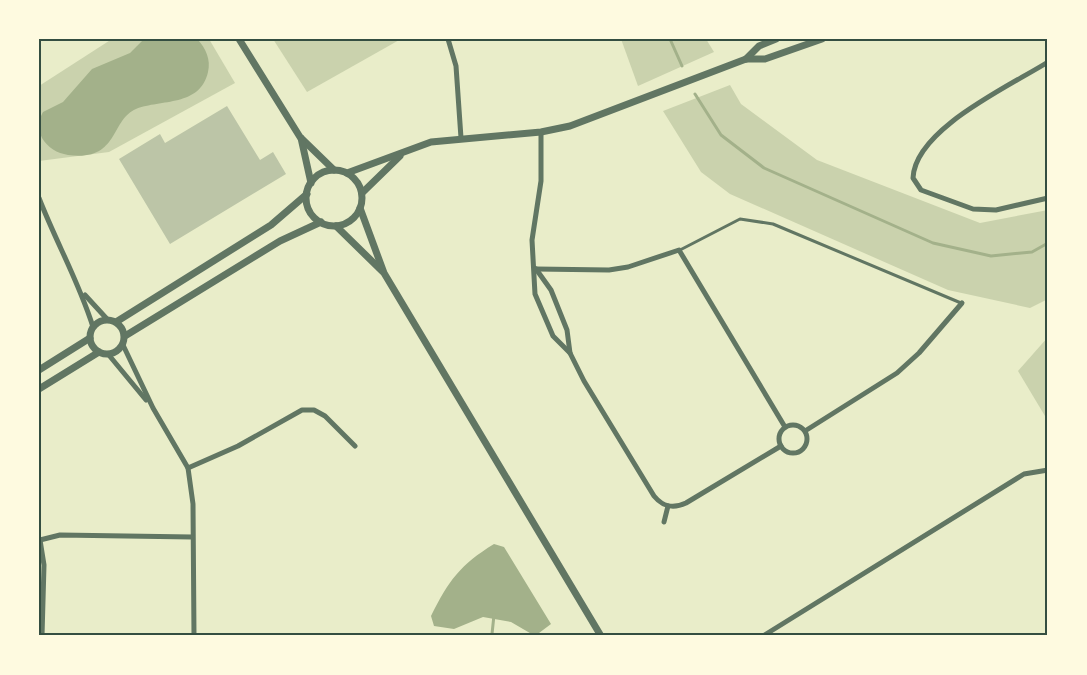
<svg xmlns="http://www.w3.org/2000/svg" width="1087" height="675" font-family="'Playfair Display',serif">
<rect width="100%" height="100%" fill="#e9edc9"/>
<g fill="#cad2ad">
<polygon points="112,39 209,39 235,83 109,152 39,161 39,86"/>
<polygon points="273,39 401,39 307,92"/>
<polygon points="621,39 706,39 714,52 638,86"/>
<polygon points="730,85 741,104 817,160 980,223 1048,210 1048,299 1030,308 948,290 730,194 701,172 663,111"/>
<polygon points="1048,337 1048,421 1018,371"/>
</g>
<g fill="#a3b18a">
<path d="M197,39C206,48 211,60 208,72C200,107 161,99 136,109C110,120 119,162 68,155C57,153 48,148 42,138C38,129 38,121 43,112L63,102L92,69L130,53L143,40Z"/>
<path d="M494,544L504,547L551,624L535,636L511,622L483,617L454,629L434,626L431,616C449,580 460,565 494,544Z"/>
</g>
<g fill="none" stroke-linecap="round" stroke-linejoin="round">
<g stroke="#a3b18a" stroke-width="3">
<polyline points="670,39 682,66"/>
<polyline points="695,94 721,135 764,168 933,243 991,256 1032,252 1048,243"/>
<polyline points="492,634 494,615"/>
</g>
</g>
<polygon fill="#bcc5a7" points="227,106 260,160 273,152 286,174 170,244 119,159 160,134 165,143"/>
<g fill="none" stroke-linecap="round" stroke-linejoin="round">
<polyline stroke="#617663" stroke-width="3" points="680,250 740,219 773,224 961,303"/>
<g stroke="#617663" stroke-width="5">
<polyline points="448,39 456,66 461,138"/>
<path d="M1048,62C1010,86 915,129 913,178L921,190L973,209L996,210L1048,198"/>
<polyline points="541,132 541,181 532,240 535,294 553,336 570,353"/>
<path d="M39,198C56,242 79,282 93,327"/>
<path d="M536,269L551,290L567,330L570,353L584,381L654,496C663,507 673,509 686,503L781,446"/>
<polyline points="536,269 609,270 628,267 679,250 785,427"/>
<polyline points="85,295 107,319"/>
<polyline points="123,345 153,408 188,468 193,504 194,636"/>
<polyline points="108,354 146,400"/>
<circle cx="793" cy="439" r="14"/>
<polyline points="805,431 897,373 919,353 962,303"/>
<polyline points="188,468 238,446 302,410 314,410 325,416 355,446"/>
<polyline points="664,522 668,506"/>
<polyline points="42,636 44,565 40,540 60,535 192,537"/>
<polyline points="763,636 1024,474 1048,470"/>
</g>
<g stroke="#617663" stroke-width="7">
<polyline points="239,39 300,137 334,170"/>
<polyline points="746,59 759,46 776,39"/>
<polyline points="301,138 311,183"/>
<circle cx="334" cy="198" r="28"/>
<polyline points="347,173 431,142 541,132 570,126 746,59 765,59 822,39"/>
<polyline points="362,193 400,156"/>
<polyline points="360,208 384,273 601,636"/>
<polyline points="336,226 382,271"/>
<circle cx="107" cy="337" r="17"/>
<polyline points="116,322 271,225 307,194"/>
<polyline points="125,336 280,241 321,222"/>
<polyline points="39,370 90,338"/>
<polyline points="39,389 99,352"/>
</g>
</g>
<rect width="1087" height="675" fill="none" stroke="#fefae0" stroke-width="81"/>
<rect x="40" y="40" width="1006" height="594" fill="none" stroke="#344e41" stroke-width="2"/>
</svg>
